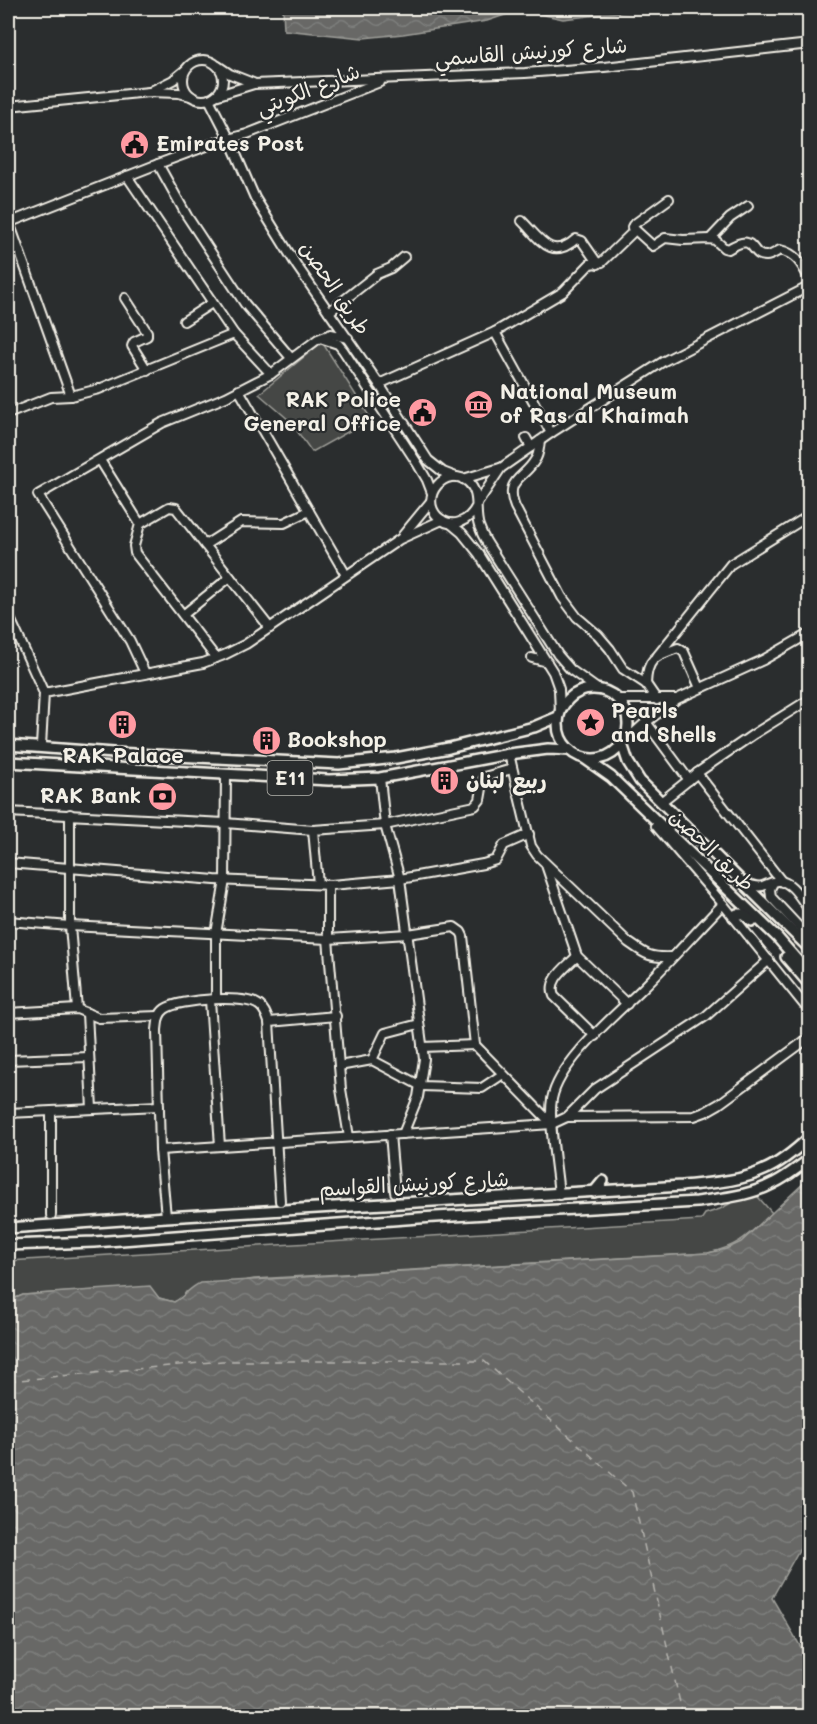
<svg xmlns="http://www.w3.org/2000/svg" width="817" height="1724" font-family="Mali,'Playpen Sans Arabic',sans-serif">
<defs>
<pattern id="water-waves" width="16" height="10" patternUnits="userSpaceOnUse" patternTransform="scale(1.5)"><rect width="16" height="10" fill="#676866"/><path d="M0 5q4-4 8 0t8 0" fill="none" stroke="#7d7e7c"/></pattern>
</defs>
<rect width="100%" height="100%" fill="#2a2d2e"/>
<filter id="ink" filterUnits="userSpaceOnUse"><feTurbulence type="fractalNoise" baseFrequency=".0167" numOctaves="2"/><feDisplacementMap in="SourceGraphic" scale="12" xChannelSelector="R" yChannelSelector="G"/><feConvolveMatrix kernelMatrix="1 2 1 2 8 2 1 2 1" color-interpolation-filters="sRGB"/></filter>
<g filter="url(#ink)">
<g fill="#444645" stroke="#9c9c96" stroke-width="1.5">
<polygon points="322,342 371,419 312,452 290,421 259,394"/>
<path d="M753,1191L772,1213C749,1234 740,1246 708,1253L254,1279L186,1292L182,1298L174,1302L159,1298L149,1287L23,1295L8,1301V1261L701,1220L705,1214L720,1209Z"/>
</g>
<g fill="url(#water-waves)" stroke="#9f9f9a" stroke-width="1.5">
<polygon points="283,8 517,8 517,11 487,21 403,34 363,38 284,30"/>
<polygon points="530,8 696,8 650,9 563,19 530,12"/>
<path d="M809,1178V1532L772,1598L809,1661V1716H8V1301L23,1295L150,1286L159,1298L174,1302C184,1297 189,1288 200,1283L708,1253L726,1249L741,1242Z"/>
</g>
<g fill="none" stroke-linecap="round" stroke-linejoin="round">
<polyline stroke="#b5b3ae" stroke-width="1.5" stroke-dasharray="8 6" stroke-linecap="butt" points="8,1381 222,1361 484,1361 632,1492 683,1716"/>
<defs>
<g id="minor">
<circle cx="203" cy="80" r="20"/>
<polyline points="218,66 230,74 253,83"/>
<polyline points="153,90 173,80 184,71"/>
<polyline points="215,96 254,84 525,73 604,67 810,44"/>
<polyline points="209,99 229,138 255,198 297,266 379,384 428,460 443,472 456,477"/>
<polyline points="8,106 149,92 179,93 191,96"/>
<polyline points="158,164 187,216 245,304 291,358"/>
<polyline points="127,176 234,334"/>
<path d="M522,221C540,239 551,261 576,239L582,241L598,264"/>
<polyline points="9,222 71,396"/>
<polyline points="8,223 158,164 220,141 247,134 380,82"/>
<path d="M632,227L653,246L665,238L683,240L710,239L715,240L724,248L728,249C758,231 748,256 766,256C771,256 776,252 780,250C797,254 802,265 810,280"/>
<polyline points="710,239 730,218 748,206"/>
<polyline points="125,298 147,332 147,336 134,342 132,346 147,370"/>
<polyline points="329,312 377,274 391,268 404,257"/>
<polyline points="184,321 212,303"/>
<polyline points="495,332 563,292 590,264 602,262 632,233 633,225 669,199"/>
<polyline points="323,339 338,344 343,350 417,463 427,480 432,493"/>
<polyline points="379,384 495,332 551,433"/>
<polyline points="239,390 346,575"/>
<polyline points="8,414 51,397 71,396 99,389 234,334 271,374"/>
<polyline points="526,438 531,447"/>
<path d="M540,441C539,447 539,455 535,460C524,479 504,479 515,507L562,597L577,617L598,635L610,649L623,669L646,684L657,700"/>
<polyline points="100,460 140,524 169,507 176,508 270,628"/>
<polyline points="463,479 500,468"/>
<polyline points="477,504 501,468 551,433 664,361 810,286"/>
<path d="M476,507C469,521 452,530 438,517C418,497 446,464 468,482C481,493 474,512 479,526C481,532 484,538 487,543L558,655L571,670L596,688"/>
<polyline points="450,523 462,533 479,554 553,672 559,689 560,712"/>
<polyline points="140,524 134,546 135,553 216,658"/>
<polyline points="403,535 431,501"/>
<polyline points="205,545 241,522 284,523 309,511"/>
<polyline points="8,614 44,693 41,746"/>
<polyline points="183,615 230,577"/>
<polyline points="658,655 731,564 810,515"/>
<polyline points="532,658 547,662"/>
<polyline points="145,673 130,641 38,495 162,423 226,397 271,374 318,339 331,334 348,338"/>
<path d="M646,684C647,658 655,656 678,648L684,652L700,688"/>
<polyline points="44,693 203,663 224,655 246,644 400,539 442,520"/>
<polyline points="618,699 675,699"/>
<polyline points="646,722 689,780"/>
<polyline points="622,744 645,723 677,699 763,660 810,633"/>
<path d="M509,754L531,846L537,855L628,942C645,954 649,958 671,957"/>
<polyline points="697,773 782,882"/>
<polyline points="380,778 385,825 400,879 424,1059 418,1097 403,1134"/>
<polyline points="661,802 700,771 754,734 810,699"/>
<polyline points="8,812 225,823 313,830 385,825 475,806 480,800 484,777 512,769"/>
<polyline points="70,814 70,926 77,1009"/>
<polyline points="656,826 723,904 810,1012"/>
<polyline points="313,830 318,884"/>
<polyline points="8,863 215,880 331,885 400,879 483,864 496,860 504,845 529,834"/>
<polyline points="546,865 577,956 627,1004"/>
<path d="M745,883C767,891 761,883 778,881C792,880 802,901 810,911"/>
<polyline points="773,883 770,889 771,897 800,928 810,942"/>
<polyline points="328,885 328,939 341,1089 349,1137"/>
<polyline points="8,921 70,926 328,939 408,934 454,927 461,932 463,936 475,1045 552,1124"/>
<path d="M577,956C567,967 547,979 554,996L595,1036"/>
<polyline points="216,999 216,934 225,880 226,775"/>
<polyline points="210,1000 220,1146"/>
<polyline points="8,1013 77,1009 99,1018 159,1016"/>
<polyline points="87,1013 92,1109"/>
<polyline points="269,1022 336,1016"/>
<polyline points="422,1047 475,1045"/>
<polyline points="8,1060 89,1057"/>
<polyline points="372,1060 385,1033 419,1024"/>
<polyline points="339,1066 372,1060 421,1086 482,1088 503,1074"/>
<polyline points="8,1113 159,1106"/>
<polyline points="567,1117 595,1089 706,1016 769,960"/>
<polyline points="390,1134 395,1192"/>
<polyline points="160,1150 552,1124 567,1117 694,1116 705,1112 719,1104 810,1037"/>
<path d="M559,1195C557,1170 548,1121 552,1099C559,1061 618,1013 644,987C671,960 697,931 723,904"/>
<polyline points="51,1215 51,1112"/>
<path d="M166,1217L160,1150L157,1030C158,1022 158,1014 165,1009C179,999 247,994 260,1006C265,1010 267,1016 269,1022L280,1201"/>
</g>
<g id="major">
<circle cx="593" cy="724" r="35"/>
<polyline points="622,744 628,762 640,781 810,949"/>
<polyline points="8,745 114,753 339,764 396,758 449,748 534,727 558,717"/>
<polyline points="584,758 611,777 777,937 810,975"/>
<polyline points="8,762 329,780 380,778 509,754 548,749 570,750"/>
<polyline points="734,917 737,914 743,914 752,921"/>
<polyline points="786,957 810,985"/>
<polyline points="594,1192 603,1181"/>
<path d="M8,1228L166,1217L682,1186C709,1183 739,1182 764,1170C781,1163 797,1149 810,1137"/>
<path d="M8,1245L94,1242L419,1218L697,1202C723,1198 750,1196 774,1183C787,1177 798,1167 810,1159"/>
</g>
</defs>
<use href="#minor" stroke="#f4f1e8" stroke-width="12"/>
<use href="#major" stroke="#f4f1e8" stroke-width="14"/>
<use href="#minor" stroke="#2a2d2e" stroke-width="8"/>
<use href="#major" stroke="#2a2d2e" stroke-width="9"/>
</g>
</g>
<defs>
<symbol id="civic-disc" viewBox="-11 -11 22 22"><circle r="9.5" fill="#ff9aa2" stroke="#2a2d2e"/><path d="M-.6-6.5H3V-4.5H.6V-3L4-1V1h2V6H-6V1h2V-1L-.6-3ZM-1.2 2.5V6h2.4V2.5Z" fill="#111"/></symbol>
<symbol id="museum-disc" viewBox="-11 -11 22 22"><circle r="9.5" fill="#ff9aa2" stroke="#2a2d2e"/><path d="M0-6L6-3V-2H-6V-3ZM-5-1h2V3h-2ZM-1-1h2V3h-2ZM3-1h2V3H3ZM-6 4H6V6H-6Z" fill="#111"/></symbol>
<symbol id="sight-disc" viewBox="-11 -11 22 22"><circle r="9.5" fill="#ff9aa2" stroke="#2a2d2e"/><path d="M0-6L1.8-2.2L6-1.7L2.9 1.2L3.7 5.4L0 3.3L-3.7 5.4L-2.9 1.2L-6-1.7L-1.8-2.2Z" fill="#111"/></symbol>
<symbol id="building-disc" viewBox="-11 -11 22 22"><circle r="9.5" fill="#ff9aa2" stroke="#2a2d2e"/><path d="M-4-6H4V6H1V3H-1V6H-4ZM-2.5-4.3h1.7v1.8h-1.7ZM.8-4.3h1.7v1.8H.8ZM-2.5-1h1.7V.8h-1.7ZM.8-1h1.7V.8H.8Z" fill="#111"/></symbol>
<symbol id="bank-disc" viewBox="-11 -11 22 22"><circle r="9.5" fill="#ff9aa2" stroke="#2a2d2e"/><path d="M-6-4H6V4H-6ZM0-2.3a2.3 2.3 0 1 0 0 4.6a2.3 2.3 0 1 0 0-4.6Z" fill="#111"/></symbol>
</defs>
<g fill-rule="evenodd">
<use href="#civic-disc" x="118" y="128" width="33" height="33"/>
<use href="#museum-disc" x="462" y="388" width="33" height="33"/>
<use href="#civic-disc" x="406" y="396" width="33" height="33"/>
<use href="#sight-disc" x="574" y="706" width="33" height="33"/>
<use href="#building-disc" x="106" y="708" width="33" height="33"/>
<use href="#building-disc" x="250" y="724" width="33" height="33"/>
<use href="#building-disc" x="428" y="764" width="33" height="33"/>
<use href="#bank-disc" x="146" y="780" width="33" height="33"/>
</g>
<g text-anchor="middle" stroke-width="4.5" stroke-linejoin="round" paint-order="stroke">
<rect fill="#2a2d2e" stroke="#b7b6b0" stroke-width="1.5" x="267.5" y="761" width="45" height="34" rx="4.5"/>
<g font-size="20" font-weight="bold" fill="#f4f1e8">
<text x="290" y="785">E11</text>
</g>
<g font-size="21" fill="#f4f1e8" stroke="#2a2d2e">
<text transform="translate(531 52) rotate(-4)" y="7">شارع كورنيش القاسمي</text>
<text transform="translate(308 90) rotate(-21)" y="7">شارع الكويتي</text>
<text transform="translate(335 288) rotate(56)" y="7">طريق الحصن</text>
<text transform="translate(712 850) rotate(44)" y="7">طريق الحصن</text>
<text transform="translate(414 1184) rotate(-3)" y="7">شارع كورنيش القواسم</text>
</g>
<g font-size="21" font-weight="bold" fill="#f4f1e8" stroke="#2a2d2e" text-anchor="start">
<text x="156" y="151">Emirates Post</text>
<text x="500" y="399">National Museum<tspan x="500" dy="24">of Ras al Khaimah</tspan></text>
<text x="401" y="407" text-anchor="end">RAK Police<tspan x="401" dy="24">General Office</tspan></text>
<text x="611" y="718">Pearls<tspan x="611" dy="24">and Shells</tspan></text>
<text x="287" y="747">Bookshop</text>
<text x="123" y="763" text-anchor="middle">RAK Palace</text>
<text x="466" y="788">ربيع لبنان</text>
<text x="141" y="803" text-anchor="end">RAK Bank</text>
</g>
</g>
<rect width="817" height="1724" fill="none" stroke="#2a2d2e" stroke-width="30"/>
<rect x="15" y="15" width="787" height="1694" fill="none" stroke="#f4f1e8" stroke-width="2" filter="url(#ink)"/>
</svg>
